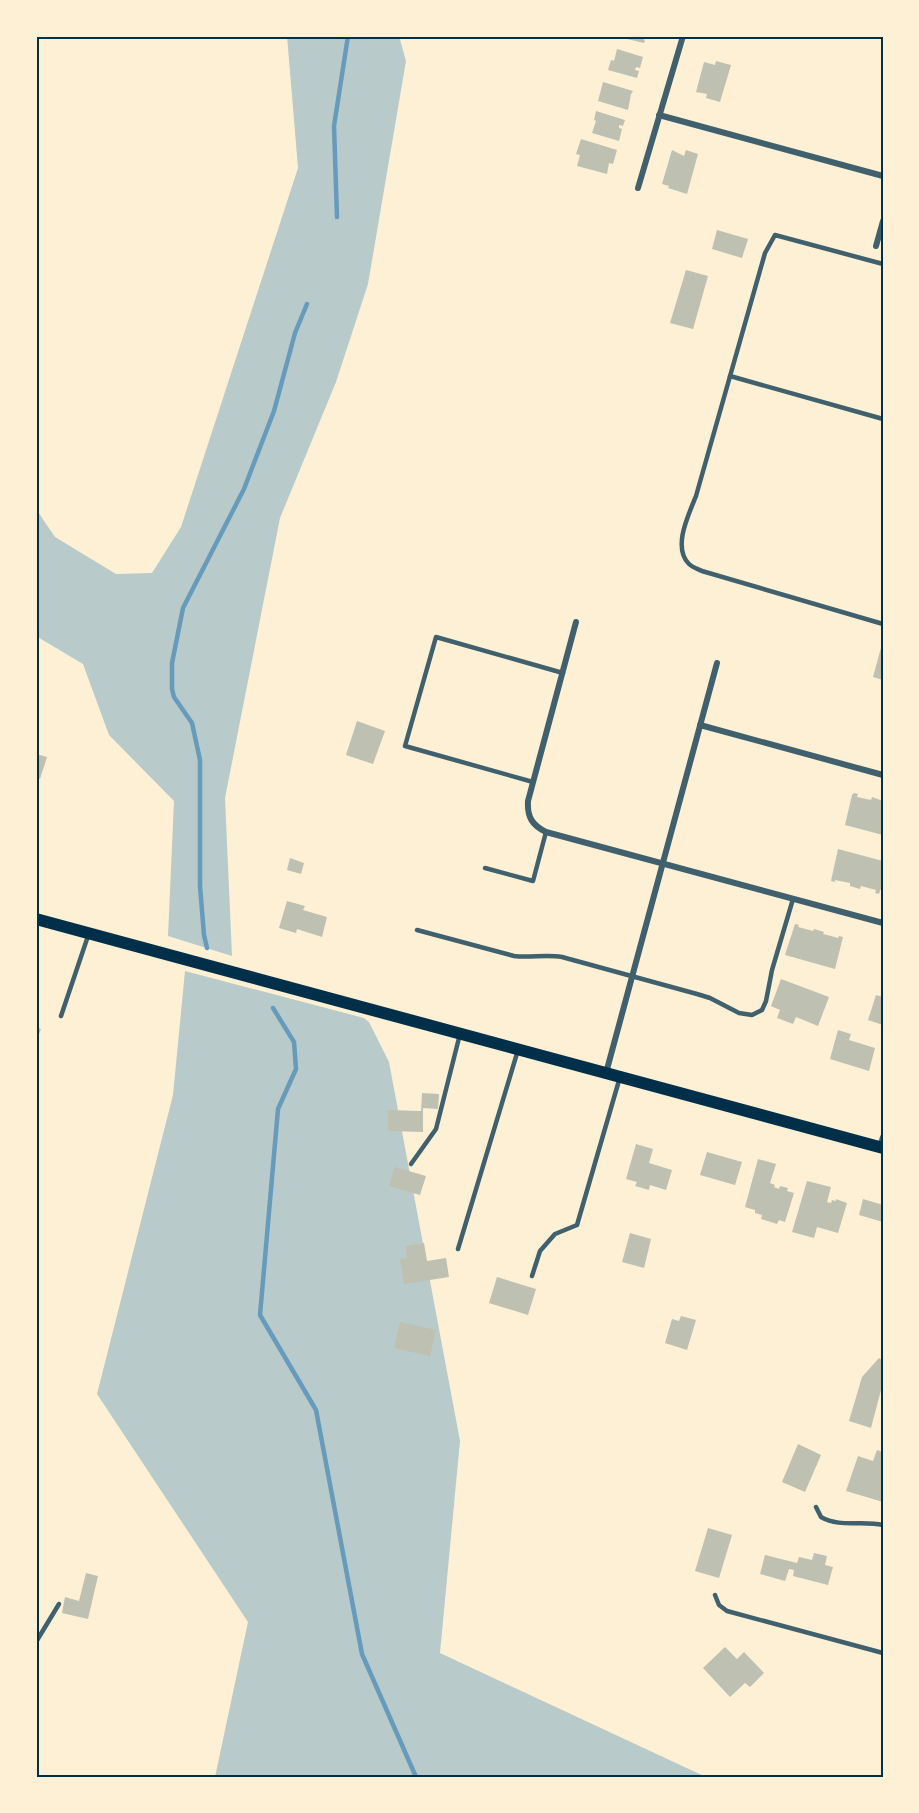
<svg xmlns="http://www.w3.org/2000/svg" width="919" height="1813" font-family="'PT Serif',serif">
<rect width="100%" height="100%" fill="#fdf0d5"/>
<g fill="#b9caca">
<polygon points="287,36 399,36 406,61 368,284 336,382 280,518 225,798 232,956 168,936 174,801 109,735 83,664 36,636 36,509 55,537 116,574 152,573 181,527 298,168"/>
<polygon points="185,971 364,1018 369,1022 389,1062 460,1441 440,1653 706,1777 215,1777 248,1622 97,1394 173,1095"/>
</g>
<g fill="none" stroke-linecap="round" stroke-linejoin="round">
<g stroke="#669bbc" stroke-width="4.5">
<polyline points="337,217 334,126 348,36"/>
<polyline points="207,948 204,935 200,886 200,760 192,723 174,697 172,689 172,663 183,608 244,489 274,411 295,333 307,304"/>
<polyline points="273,1008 294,1042 296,1069 278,1109 260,1315 316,1410 362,1654 416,1777"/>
</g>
</g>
<g fill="#bec0b2">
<polygon points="623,36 645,36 644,40 645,41 644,43 623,38"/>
<polygon points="617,49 643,57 640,68 636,67 635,70 639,71 637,78 608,70 611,60 614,61"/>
<polygon points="716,61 731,65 720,102 706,98 707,94 696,92 704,62 715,65"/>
<polygon points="603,82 633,91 631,94 628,110 598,101"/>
<polygon points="596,111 625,120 623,126 619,125 619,128 622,129 619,141 592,133 596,121 594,120"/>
<polygon points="581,139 617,150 613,164 609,163 607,174 577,166 580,155 576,154"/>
<polygon points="672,150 684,156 686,150 698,154 687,194 668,188 669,186 662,184"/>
<polygon points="717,230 748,239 742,258 712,249"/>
<polygon points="686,270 708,276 693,329 670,323"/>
<polygon points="882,644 883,644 883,680 873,677"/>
<polygon points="357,721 385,731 373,764 346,755"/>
<polygon points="36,754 47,757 40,779 36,777"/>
<polygon points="854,793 858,794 857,797 871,800 872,797 883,801 883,835 845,825 852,795"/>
<polygon points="838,849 883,861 883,883 879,894 875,893 876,890 861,886 860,889 850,886 850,883 835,880 835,882 831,881"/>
<polygon points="290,858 304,863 301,874 287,870"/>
<polygon points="287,901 305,906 303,910 327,917 322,937 297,929 296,933 279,928"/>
<polygon points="795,924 799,925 798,927 813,931 814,929 824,932 823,934 831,936 838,938 839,936 843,937 835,969 785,955"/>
<polygon points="781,979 829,997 818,1026 796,1017 793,1024 777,1018 780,1010 771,1006"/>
<polygon points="876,995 883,997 883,1025 868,1020"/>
<polygon points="36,1027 41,1029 36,1042"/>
<polygon points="838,1030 851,1034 849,1040 875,1048 869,1071 830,1059"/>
<polygon points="422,1093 439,1094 438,1109 423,1108 423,1132 388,1131 388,1110 421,1111"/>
<polygon points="636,1144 653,1149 649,1163 672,1170 666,1190 650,1185 649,1190 635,1186 637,1182 626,1179"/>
<polygon points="707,1152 742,1162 735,1185 700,1175"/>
<polygon points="758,1159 776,1164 770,1183 775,1185 774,1187 779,1189 780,1186 788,1188 787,1191 794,1193 785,1222 779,1220 777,1224 761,1219 762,1215 755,1213 755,1210 745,1207"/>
<polygon points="395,1167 426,1176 420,1195 389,1186"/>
<polygon points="807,1181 831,1187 827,1202 831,1203 832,1200 836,1201 836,1199 847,1203 838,1233 817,1227 814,1238 792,1232"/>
<polygon points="863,1199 883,1205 883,1222 859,1215"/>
<polygon points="630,1233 651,1239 644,1268 622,1262"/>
<polygon points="424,1243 427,1261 446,1258 449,1277 404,1284 400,1259 407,1258 406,1246"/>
<polygon points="497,1277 536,1289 528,1315 489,1303"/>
<polygon points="681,1316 696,1320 687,1350 665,1343 672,1319 679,1321"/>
<polygon points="400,1322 436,1330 430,1356 394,1348"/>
<polygon points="879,1358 883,1361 883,1387 881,1390 871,1428 849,1421 862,1377"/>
<polygon points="798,1444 821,1455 805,1492 782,1482"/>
<polygon points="877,1450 883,1452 883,1502 846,1491 858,1456 873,1461"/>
<polygon points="708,1528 732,1535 719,1578 695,1571"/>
<polygon points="814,1553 827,1556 825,1565 833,1567 828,1585 793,1576 794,1570 789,1569 785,1581 760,1574 765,1555 797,1563 799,1557 812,1560"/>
<polygon points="86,1573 98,1576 88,1619 62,1613 65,1597 79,1601"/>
<polygon points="725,1647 737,1659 744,1652 764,1673 750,1687 745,1683 730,1697 703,1668"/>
</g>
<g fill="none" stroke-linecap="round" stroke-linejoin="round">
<g stroke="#3f606c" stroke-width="4.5">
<path d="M883,264L775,235L765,253L696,496C689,514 672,547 689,564C692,567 698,569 702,571L883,624"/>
<polyline points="730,376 883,419"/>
<polyline points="533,782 405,746 436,637 563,673"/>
<polyline points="485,868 533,881 546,832"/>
<path d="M417,930L514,956C530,958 546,954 562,957L697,994L710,998L739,1013L752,1015L762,1010L766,1001L772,970L793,899"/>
<polyline points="61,1016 88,936"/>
<polyline points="411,1164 436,1129 460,1034"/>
<polyline points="458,1249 518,1050"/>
<polyline points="532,1276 540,1251 555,1234 577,1225 620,1077"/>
<path d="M816,1507L821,1517C840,1528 862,1520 883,1525"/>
<polyline points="715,1595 719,1605 727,1611 883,1653"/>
<polyline points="36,1642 59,1604"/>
</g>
<g stroke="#3f606c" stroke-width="6">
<polyline points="659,115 883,176"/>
<polyline points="638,188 683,36"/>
<polyline points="876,246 883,221"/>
<path d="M576,622L528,801C527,817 532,825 546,832L883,923"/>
<polyline points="700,725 883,775"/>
<polyline points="606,1073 717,663"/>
<polyline points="880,1147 883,1137"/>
</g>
<polyline stroke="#003049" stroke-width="12" points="36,919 883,1148"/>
</g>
<rect width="919" height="1813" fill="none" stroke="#fdf0d5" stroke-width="75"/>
<rect x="38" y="38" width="844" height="1738" fill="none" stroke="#003049" stroke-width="2"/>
</svg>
